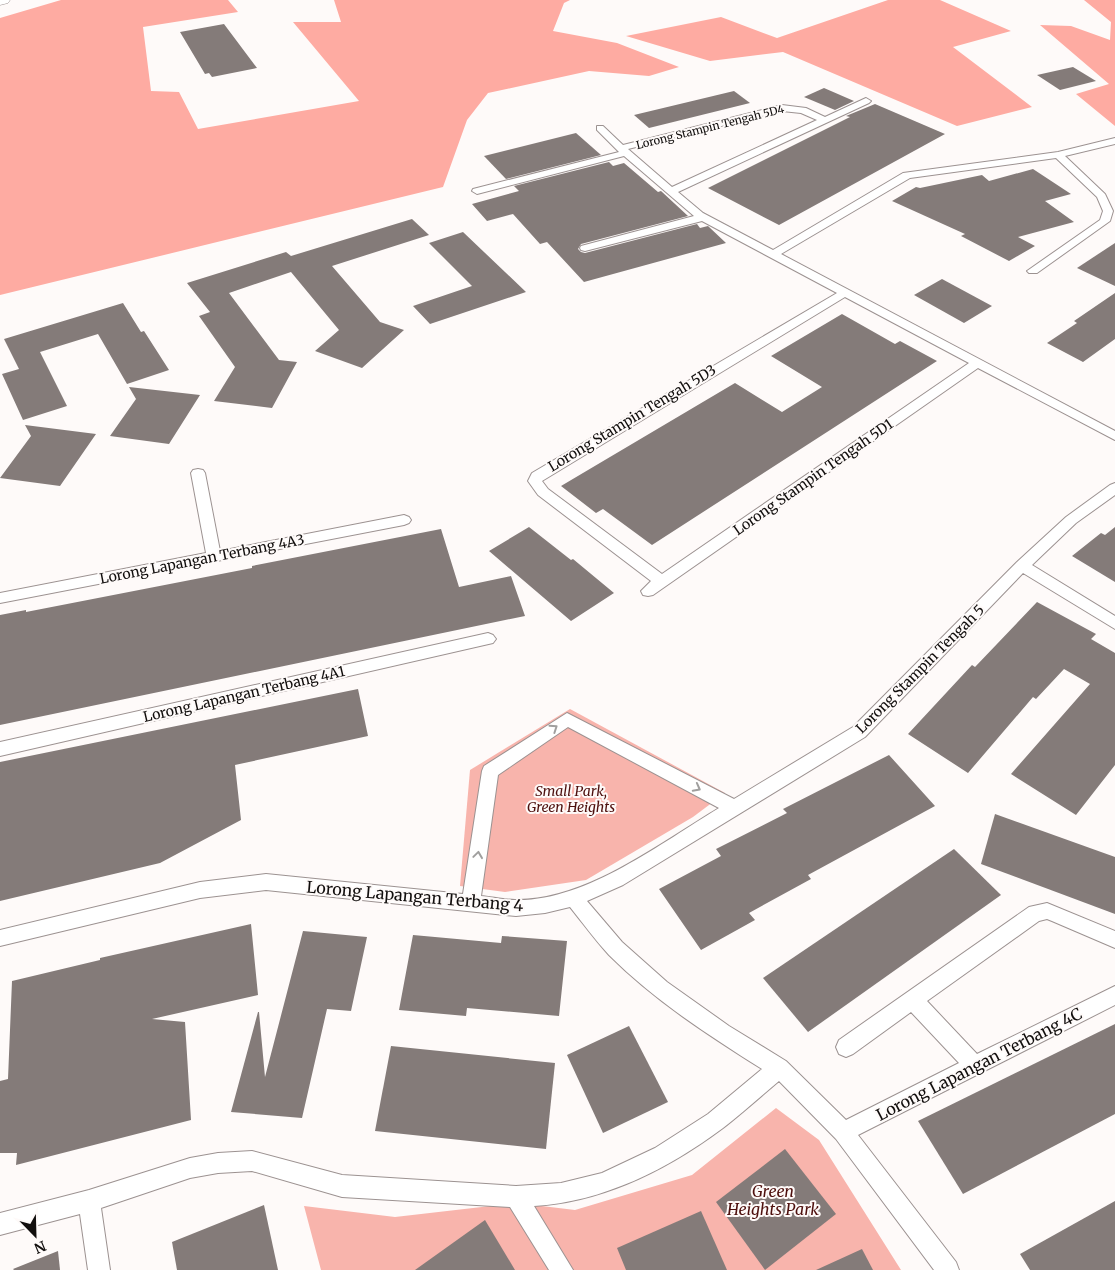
<svg xmlns="http://www.w3.org/2000/svg" width="1115" height="1270" font-family="Merriweather,serif">
<rect width="100%" height="100%" fill="#fefaf9"/>
<g fill="#f8b4ac">
<polygon points="570,709 725,793 693,817 586,880 505,892 460,886 470,770"/>
<polygon points="776,1108 819,1140 901,1270 321,1270 304,1206 395,1217 517,1203 575,1210 692,1175"/>
</g>
<g fill="#feaba2">
<polygon points="61,0 228,0 238,12 143,27 151,91 179,92 198,129 359,101 293,22 341,22 334,0 570,0 564,3 553,31 617,43 679,67 649,76 589,71 488,93 467,120 443,187 0,295 0,18"/>
<polygon points="888,0 940,0 1011,31 953,47 1032,107 957,126 783,52 710,61 626,36 721,17 777,38"/>
<polygon points="1084,0 1115,0 1115,126 1076,94 1109,84 1040,25 1071,26 1110,40 1111,22"/>
</g>
<g fill="#847b79">
<polygon points="224,24 257,68 212,77 209,73 205,74 180,32"/>
<polygon points="1073,67 1096,81 1060,90 1037,75"/>
<polygon points="824,88 854,101 835,110 804,97"/>
<polygon points="734,91 750,103 649,128 634,115"/>
<polygon points="875,104 945,134 779,225 708,188 850,117 846,116"/>
<polygon points="576,133 601,155 506,179 484,156"/>
<polygon points="609,162 613,166 624,163 658,192 661,191 688,216 581,244 578,249 581,252 585,253 697,224 700,228 708,226 726,243 584,282 547,242 540,244 513,214 487,221 472,204 519,191 514,186"/>
<polygon points="1033,169 1071,194 1045,201 1074,222 1018,237 1035,246 1009,261 961,236 965,234 892,201 916,187 920,188 982,175 989,181"/>
<polygon points="412,219 429,235 332,266 380,322 404,330 362,368 315,351 339,330 291,272 229,293 279,360 297,362 272,408 214,401 235,367 199,316 210,312 187,283 286,252 291,256"/>
<polygon points="463,232 526,292 430,324 413,306 472,286 429,243"/>
<polygon points="1115,243 1115,286 1077,268"/>
<polygon points="942,279 992,306 964,323 914,295"/>
<polygon points="1115,293 1115,339 1083,362 1047,343 1077,323 1074,321"/>
<polygon points="123,303 141,332 144,331 169,370 127,384 98,334 40,352 67,406 23,420 2,374 19,369 4,339"/>
<polygon points="842,314 895,344 900,341 937,361 652,545 603,509 596,513 561,486 735,383 782,412 822,387 771,356"/>
<polygon points="129,387 200,395 169,444 110,436 136,399"/>
<polygon points="25,425 96,434 60,486 0,478 31,436"/>
<polygon points="529,527 571,560 573,559 614,593 571,621 489,551"/>
<polygon points="1115,527 1115,582 1072,556 1101,533 1105,535"/>
<polygon points="441,529 459,587 511,576 525,616 0,725 0,615 26,610 26,612 252,568 252,566"/>
<polygon points="1037,602 1096,634 1091,639 1115,653 1115,765 1076,815 1011,774 1090,684 1064,669 1036,699 1033,697 968,773 908,734 972,665 975,667"/>
<polygon points="358,689 368,736 235,765 241,820 160,863 0,901 0,762"/>
<polygon points="889,755 935,806 808,875 811,879 749,913 755,920 701,950 659,889 721,856 716,849 787,813 783,809"/>
<polygon points="995,814 1115,857 1115,914 981,864"/>
<polygon points="954,849 1001,895 808,1032 763,978"/>
<polygon points="251,924 258,995 152,1019 185,1022 191,1120 16,1165 17,1153 0,1153 0,1081 8,1079 12,981 100,960 100,958"/>
<polygon points="303,931 367,937 351,1011 327,1009 302,1118 231,1112 258,1012 259,1012 265,1077"/>
<polygon points="413,935 501,943 502,936 567,941 559,1016 467,1008 466,1016 399,1010"/>
<polygon points="1115,1024 1115,1114 963,1194 918,1121"/>
<polygon points="629,1026 668,1102 603,1133 567,1055"/>
<polygon points="391,1046 555,1063 546,1149 375,1131"/>
<polygon points="785,1149 836,1214 765,1270 716,1202"/>
<polygon points="1115,1201 1115,1270 1030,1270 1020,1254"/>
<polygon points="264,1205 278,1270 177,1270 172,1242"/>
<polygon points="701,1211 727,1270 626,1270 617,1248"/>
<polygon points="485,1220 515,1270 415,1270"/>
<polygon points="862,1249 873,1270 816,1270"/>
<polygon points="58,1251 60,1270 14,1270 13,1269"/>
</g>
<g fill="none" stroke-linecap="round" stroke-linejoin="round">
<defs>
<g id="street">
<path d="M866,98L871,101L869,103L678,192L703,213L773,250L903,173L1058,152L1115,138V144L1065,156L1105,194L1113,211L1110,221L1037,273H1029L1027,271L1100,220L1103,211L1097,197L1056,158L910,178L781,254L1115,431V440L978,368L653,595L648,596L643,595L641,591L651,581L538,495L528,481L532,473L837,293L702,221L585,251L581,250L580,248L581,246L694,216L624,156L477,194L472,191L473,189L619,152L597,130V126H603L623,145L782,105L806,108L825,117ZM782,111L801,113L817,120L672,187L628,149ZM845,297L969,363L662,574L548,489L542,481Z"/>
<polygon points="198,469 203,470 205,473 220,551 404,515 409,517 411,520 409,523 404,525 0,603 0,593 206,553 191,473 193,470"/>
<path d="M1115,483V495L1076,523L1032,565L1115,616V629L1023,573L865,737L623,885L587,901L622,942L667,982L729,1026L786,1061L846,1120L959,1063L911,1012L853,1054L846,1057L839,1054L836,1047L839,1040L1029,907L1047,903L1115,931V948L1052,921L1047,919L1039,921L927,1001L977,1054L1115,986V1005L858,1135L956,1262L959,1270H934L836,1139L779,1081C760,1097 742,1113 723,1128C668,1169 603,1202 534,1206L573,1270H549L510,1207L342,1197L252,1171L218,1173L190,1178L101,1208L110,1270H88L80,1214L0,1235V1213L89,1190L190,1158L218,1153L252,1151L342,1175L516,1186L561,1183L602,1173L655,1148L708,1114L762,1069C708,1035 654,1000 609,955C595,940 583,923 570,907L545,913L516,916L266,890L200,898L0,946V930L200,882L266,874L463,894L482,771L484,766L567,713L734,799L853,727L1017,562L1066,517L1110,485ZM568,727L719,808C661,843 585,902 515,900C504,900 492,897 481,896L498,775Z"/>
<polygon points="488,633 493,635 496,639 493,643 0,756 0,742"/>
</g>
<polygon id="highway" points="0,0 10,0 8,3 0,5"/>
</defs>
<use href="#street" stroke="#9c9291" stroke-width="2"/>
<use href="#highway" stroke="#9c9291" stroke-width="1"/>
<use href="#street" fill="#fff" fill-rule="evenodd"/>
<use href="#highway" fill="#fff" fill-rule="evenodd"/>
</g>
<defs><path id="oneway-chevron" d="M-2-3.5L2.5 0L-2 3.5" fill="none" stroke-width="1.6" stroke-linecap="round" stroke-linejoin="round" transform="scale(1.25)"/></defs>
<g stroke="#a09f9e">
<use href="#oneway-chevron" transform="translate(554 728) rotate(-34)"/>
<use href="#oneway-chevron" transform="translate(697 788) rotate(28)"/>
<use href="#oneway-chevron" transform="translate(478 855) rotate(-82)"/>
</g>
<g text-anchor="middle" stroke-width="4" stroke-linejoin="round" paint-order="stroke">
<g font-size="11" fill="#110e0d" stroke="#fefaf9">
<text transform="translate(710 127) rotate(-14)" y="4">Lorong Stampin Tengah 5D4</text>
</g>
<g font-size="14" fill="#110e0d" stroke="#fefaf9">
<text transform="translate(632 418) rotate(-31)" y="5">Lorong Stampin Tengah 5D3</text>
<text transform="translate(813 477) rotate(-35)" y="5">Lorong Stampin Tengah 5D1</text>
<text transform="translate(202 559) rotate(-11)" y="5">Lorong Lapangan Terbang 4A3</text>
<text transform="translate(920 669) rotate(-45)" y="5">Lorong Stampin Tengah 5</text>
<text transform="translate(244 694) rotate(-13)" y="5">Lorong Lapangan Terbang 4A1</text>
</g>
<g font-size="14" font-style="italic" fill="#4e100e" stroke="#fefaf9">
<text x="571" y="796">Small Park,<tspan x="571" dy="16">Green Heights</tspan></text>
</g>
<g font-size="16" fill="#110e0d" stroke="#fefaf9">
<text transform="translate(415 896) rotate(5)" y="6">Lorong Lapangan Terbang 4</text>
<text transform="translate(979 1064) rotate(-27)" y="6">Lorong Lapangan Terbang 4C</text>
</g>
<g font-size="16" font-style="italic" fill="#4e100e" stroke="#fefaf9">
<text x="773" y="1197">Green<tspan x="773" dy="18">Heights Park</tspan></text>
</g>
</g>
<g transform="translate(35 1235) rotate(157)" stroke="#fefaf9" stroke-width="4" paint-order="stroke">
<path d="M0-4L9 19L0 12L-9 19Z" fill="#110e0d"/>
<text y="-8" font-size="14" font-weight="bold" text-anchor="middle" fill="#110e0d">N</text>
</g>
</svg>
